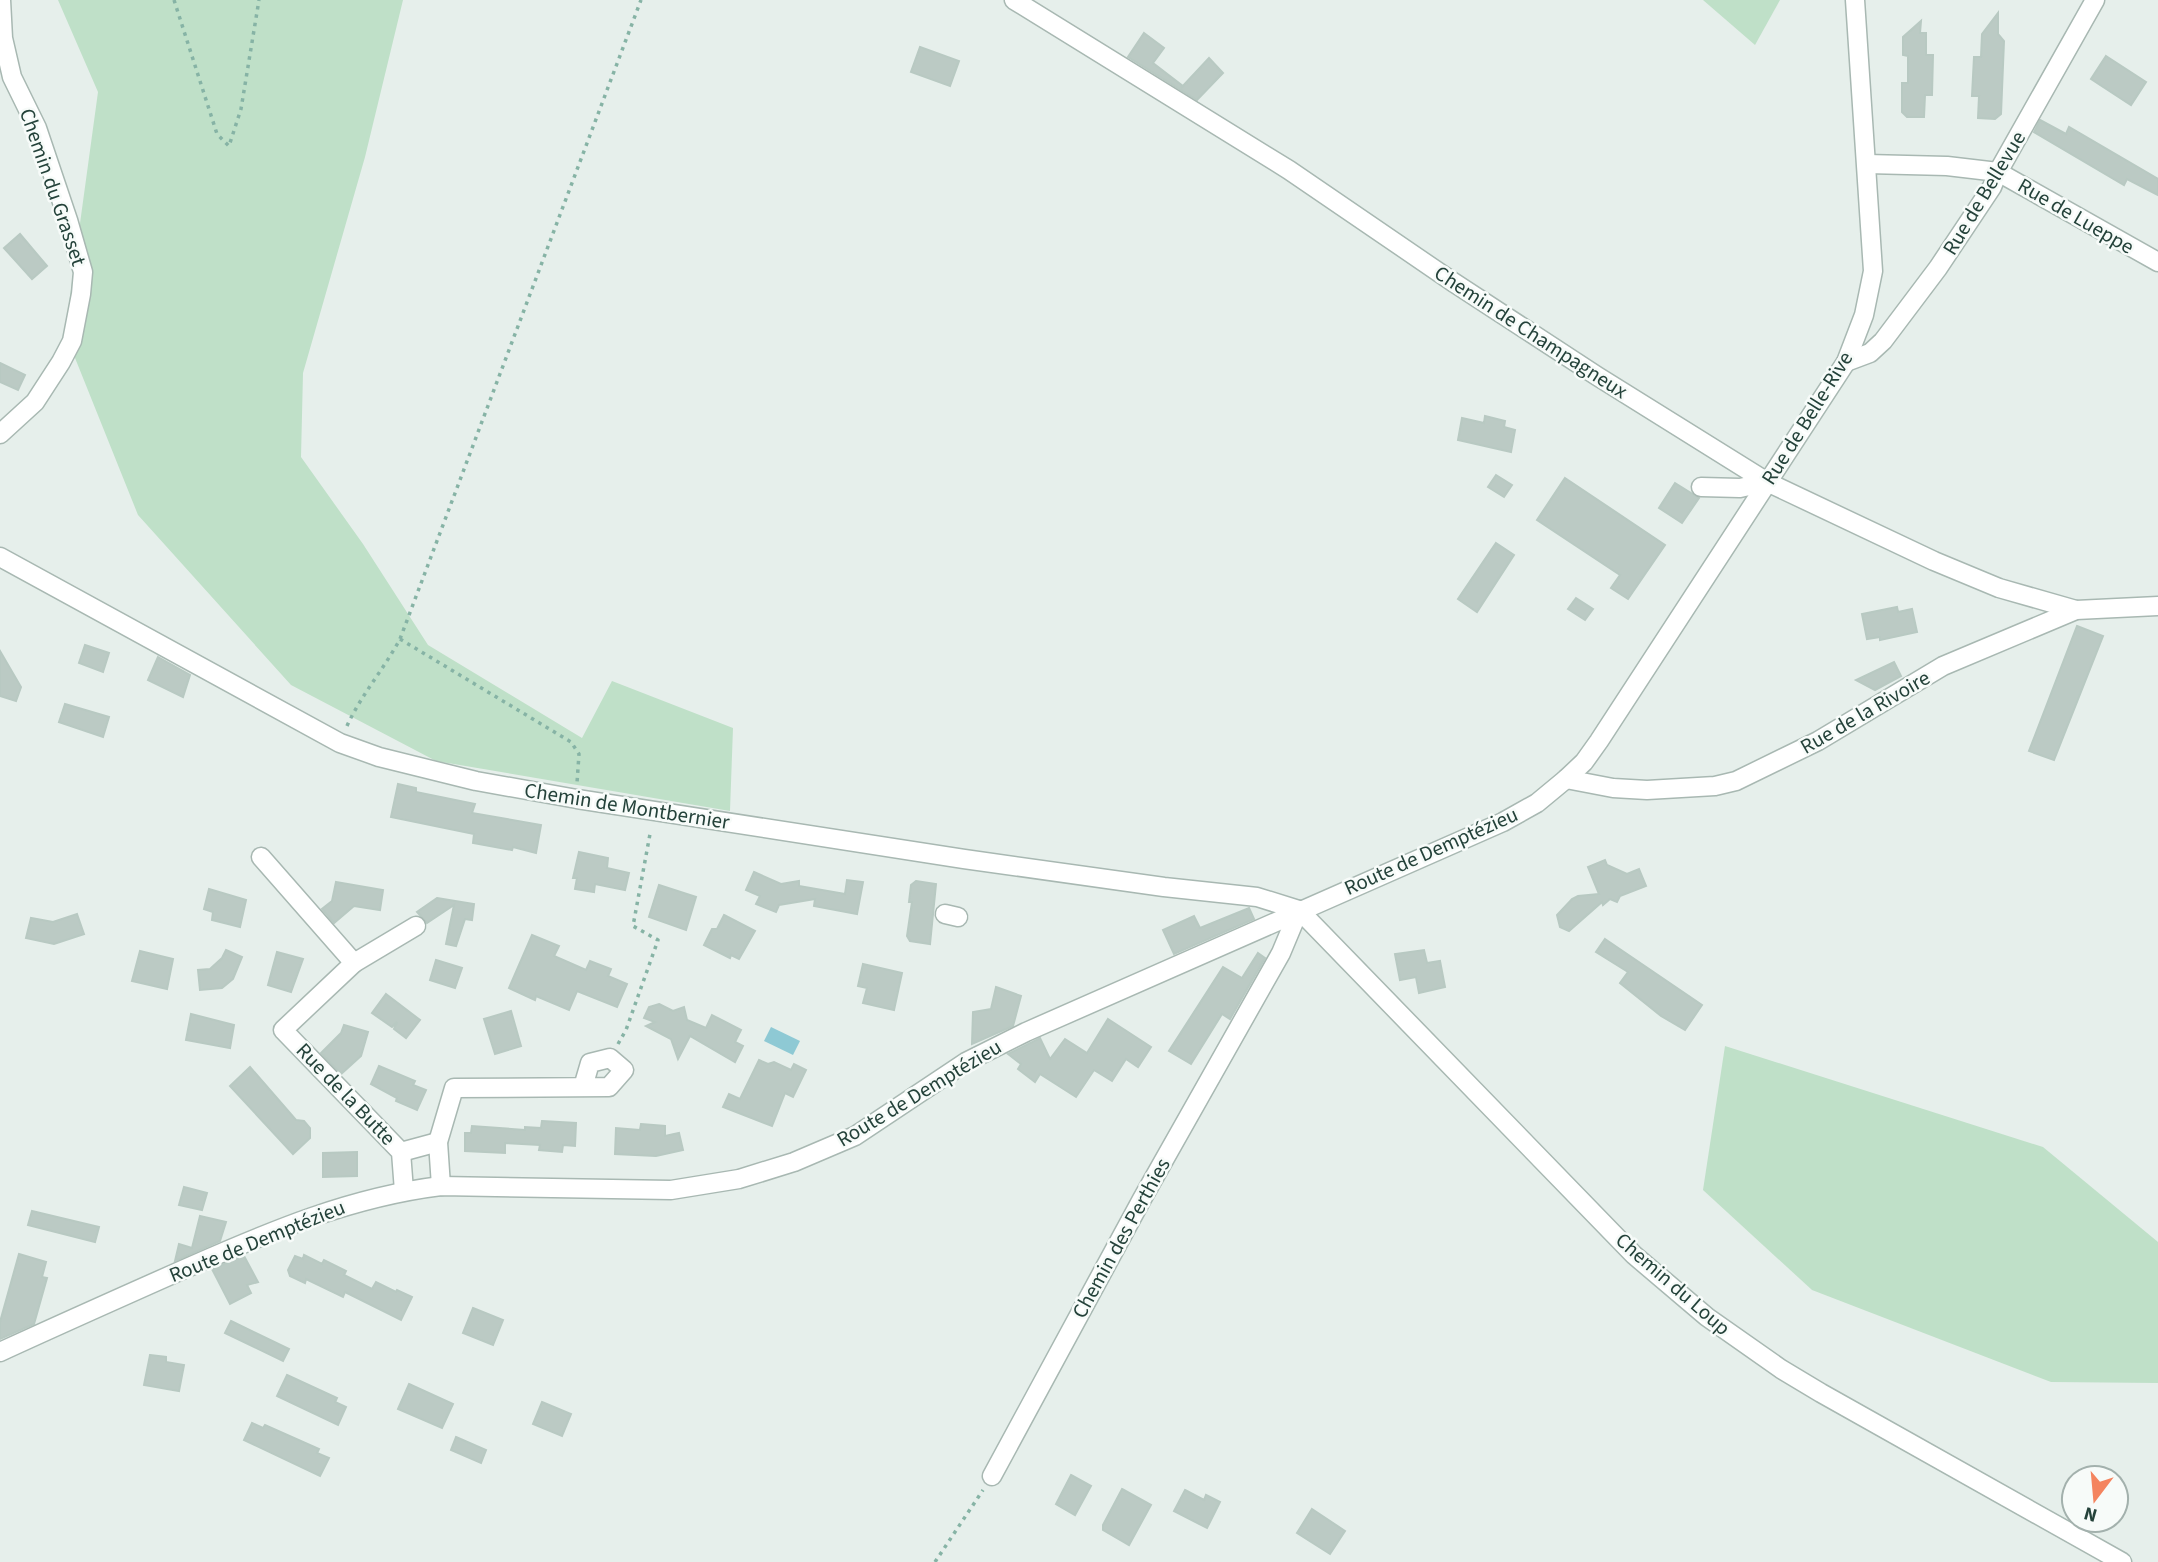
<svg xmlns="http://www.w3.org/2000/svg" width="2158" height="1562" font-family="'Source Sans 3',sans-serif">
<rect width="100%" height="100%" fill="#e6efeb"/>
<g fill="#bfe0c8">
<polygon points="58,0 403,0 365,157 303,373 301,457 363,544 428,645 582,738 612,681 733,728 730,811 436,761 291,685 138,515 65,333 98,92"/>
<polygon points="1703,0 1780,0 1755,45"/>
<polygon points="1725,1046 2043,1147 2158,1242 2158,1383 2051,1382 1812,1290 1703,1190"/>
</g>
<polygon fill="#8ec9d4" points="771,1027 800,1041 793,1055 764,1041"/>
<g fill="#bbcac4" stroke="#b8c9c2" stroke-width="2">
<polygon points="1998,13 1998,34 2004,41 2001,114 1995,119 1978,118 1979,96 1972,96 1974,57 1981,57 1982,34"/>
<polygon points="1921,21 1920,33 1926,33 1926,55 1933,55 1932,95 1925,95 1924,117 1907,117 1902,112 1902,83 1908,83 1908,56 1903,55 1903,37"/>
<polygon points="1144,33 1164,48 1153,63 1183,86 1181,88 1209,58 1223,73 1197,100 1128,57"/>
<polygon points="920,47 959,61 950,86 911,72"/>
<polygon points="2106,56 2146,82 2131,105 2091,79"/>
<polygon points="2040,120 2066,134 2069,127 2158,179 2158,195 2127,179 2124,185 2034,132"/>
<polygon points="20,234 47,266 32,279 4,248"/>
<polygon points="0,363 25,375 18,390 0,382"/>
<polygon points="1485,416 1505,421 1504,427 1515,430 1511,452 1458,440 1462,418 1484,423"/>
<polygon points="1496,475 1512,485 1504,497 1488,487"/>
<polygon points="1565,478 1665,545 1628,599 1611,588 1620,575 1537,520"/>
<polygon points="1675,483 1699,498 1682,523 1659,508"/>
<polygon points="1496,543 1514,555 1477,612 1458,599"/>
<polygon points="1576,598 1593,609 1585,620 1568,609"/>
<polygon points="1897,607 1898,612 1912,609 1917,632 1880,640 1880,637 1867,639 1862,614"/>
<polygon points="2077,626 2103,636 2054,760 2029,751"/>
<polygon points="85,645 109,653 103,672 79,663"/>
<polygon points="0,651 21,687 16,701 0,696"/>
<polygon points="158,657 190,675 183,697 148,680"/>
<polygon points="1894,662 1901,676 1875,690 1856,680"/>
<polygon points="65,704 109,717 103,737 59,722"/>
<polygon points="398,784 416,788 416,792 475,804 472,813 541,825 536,853 513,847 512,850 473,843 474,834 391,817"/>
<polygon points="579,852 608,858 607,868 629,873 625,890 595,884 594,892 575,889 577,878 573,878"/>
<polygon points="1605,860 1607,865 1627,874 1639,869 1646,886 1620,896 1617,902 1610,899 1603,905 1602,902 1569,931 1560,927 1557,915 1572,899 1578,896 1599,894 1588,867"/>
<polygon points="754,872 781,884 799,881 799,886 845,894 847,880 863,882 857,914 814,906 815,899 779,905 776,912 756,904 760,896 746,890"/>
<polygon points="916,881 936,884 930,944 910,941 907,936 912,902 909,902 911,885"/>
<polygon points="336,882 383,890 380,910 354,906 334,923 322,909 332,901"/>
<polygon points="659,885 696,897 686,930 649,917"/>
<polygon points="209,889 246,900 240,927 212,920 213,912 204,909"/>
<polygon points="437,898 474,904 472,920 465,919 456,946 446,944 454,905 427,923 417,912"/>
<polygon points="1249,908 1254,919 1174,954 1163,930 1194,916 1200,928"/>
<polygon points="77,914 84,934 54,944 26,938 31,918 53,922"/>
<polygon points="724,915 755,931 739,959 731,955 730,958 704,945 712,929 717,929"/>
<polygon points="532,935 559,946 554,956 586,970 590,961 611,969 608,976 627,984 617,1007 577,991 569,1010 536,996 535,1000 509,988"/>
<polygon points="1605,939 1702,1005 1685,1030 1661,1016 1620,983 1628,972 1596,952"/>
<polygon points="226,950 242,957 233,979 222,988 200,990 198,970 210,969 222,958"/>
<polygon points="1424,950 1427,963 1440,961 1445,987 1419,993 1416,977 1400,980 1395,954"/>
<polygon points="140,951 173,959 167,989 132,981"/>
<polygon points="277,952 303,959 291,992 268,985"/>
<polygon points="1258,953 1265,958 1230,1019 1222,1014 1191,1064 1169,1051 1223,967 1242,978"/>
<polygon points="436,960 462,968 455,988 430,980"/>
<polygon points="863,964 902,973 894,1010 863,1003 867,988 858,986"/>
<polygon points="996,987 1021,996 1013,1026 972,1044 973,1012 991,1009"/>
<polygon points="386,994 420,1020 406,1038 394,1029 397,1022 392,1027 372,1013"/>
<polygon points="659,1004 673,1011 684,1007 687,1020 706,1028 712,1015 741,1030 735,1042 743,1046 735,1062 690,1036 678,1059 671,1039 646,1026 655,1022 644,1018 649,1007"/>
<polygon points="511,1011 521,1046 495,1054 484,1019"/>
<polygon points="191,1014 234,1025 230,1048 186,1040"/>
<polygon points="1108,1019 1151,1047 1138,1067 1126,1059 1112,1081 1094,1070 1076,1097 1040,1074 1035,1082 1018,1069 1021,1064 1008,1054 1040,1038 1050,1059 1065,1039 1087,1053"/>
<polygon points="344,1025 368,1032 361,1056 341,1074 321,1053 341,1033"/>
<polygon points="759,1060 768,1064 774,1062 791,1070 794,1064 806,1070 793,1097 785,1093 772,1126 723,1107 729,1094 740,1099"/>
<polygon points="379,1066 415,1081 413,1085 426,1090 417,1110 396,1101 397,1098 371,1084"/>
<polygon points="250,1067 296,1120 304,1121 310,1128 310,1138 293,1154 230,1086"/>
<polygon points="542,1121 576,1123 575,1146 563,1145 562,1152 539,1150 540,1145 505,1143 505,1153 465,1151 465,1133 471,1133 472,1126 525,1130 525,1127 541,1128"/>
<polygon points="641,1124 665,1126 665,1136 679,1133 683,1150 656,1156 615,1154 616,1128 640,1130"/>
<polygon points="357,1152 357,1176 323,1177 323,1153"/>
<polygon points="184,1187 207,1193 202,1210 179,1205"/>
<polygon points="32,1211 99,1227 95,1242 28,1225"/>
<polygon points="200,1216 226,1222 220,1241 175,1261 179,1244 192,1248"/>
<polygon points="19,1254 46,1262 42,1277 47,1278 34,1324 0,1339 0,1322"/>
<polygon points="304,1255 322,1264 324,1260 346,1271 344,1275 372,1289 376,1282 396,1292 397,1290 412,1297 401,1320 345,1292 343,1297 306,1279 305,1283 290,1276 288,1270 295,1256 303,1259"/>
<polygon points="244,1256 258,1282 247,1285 251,1293 230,1304 212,1269"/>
<polygon points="473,1308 503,1320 493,1345 463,1333"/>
<polygon points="231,1321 289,1349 283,1361 225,1333"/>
<polygon points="150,1355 166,1357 166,1362 184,1365 179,1391 144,1385"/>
<polygon points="287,1375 337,1398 335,1402 346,1407 338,1425 277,1396"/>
<polygon points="409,1384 453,1404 442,1428 398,1409"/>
<polygon points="542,1402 571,1414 562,1436 533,1424"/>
<polygon points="252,1423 263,1428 265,1425 319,1449 317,1453 329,1458 320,1476 244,1440"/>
<polygon points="456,1437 486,1450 481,1463 451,1450"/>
<polygon points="1071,1475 1091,1486 1075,1515 1056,1504"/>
<polygon points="1122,1489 1151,1505 1129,1545 1103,1530 1103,1525"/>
<polygon points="1185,1490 1204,1500 1206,1495 1220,1502 1207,1528 1174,1511"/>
<polygon points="1312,1509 1345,1531 1330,1554 1297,1533"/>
</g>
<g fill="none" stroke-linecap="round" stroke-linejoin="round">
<defs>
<g id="minor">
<polyline points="1014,0 1289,170 1453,282 1597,376 1767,482 1934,561 1999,588 2076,610"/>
<polyline points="1867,164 1947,166 1998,172 2158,262"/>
<polyline points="1846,362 1870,353 1883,341 1938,268 1992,187 1998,172 2095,0"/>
<polyline points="0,434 35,402 61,362 72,341 81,294 83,272 68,220 37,128 12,77 3,38 1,0"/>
<polyline points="1701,487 1740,488 1767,482"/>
<polyline points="0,557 340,743 379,757 476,781 577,799 964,859 1164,887 1257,897 1299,910 1634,1255 1707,1317 1781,1369 1821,1393 2122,1562"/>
<polyline points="1566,779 1613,788 1647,790 1715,786 1736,781 1818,741 1943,666 2076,610 2158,606"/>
<polyline points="261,857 354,963 283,1030 401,1152 404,1191"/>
<polyline points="945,914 958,917"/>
<polyline points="354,963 416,926"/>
<polyline points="401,1152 438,1142"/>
<polyline points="441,1186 438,1142 454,1088 609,1087 624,1070 610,1058 590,1063 583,1087"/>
<path d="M0,1352C63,1323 126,1295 189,1267C271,1231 351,1197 441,1186L671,1190L739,1179L794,1162L855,1136L966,1062L1026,1032L1503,822L1537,803L1566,779L1584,762L1599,741L1846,362L1864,315L1873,271L1855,0"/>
<polyline points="992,1476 1142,1199 1281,953 1299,910"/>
</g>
</defs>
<use href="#minor" stroke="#a8b8b2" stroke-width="21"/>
<g stroke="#86b3a5" stroke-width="3.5" stroke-dasharray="3.5 5" stroke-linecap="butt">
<polyline points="174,0 217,134 229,146 241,109 259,0"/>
<polyline points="400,639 571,742 579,754 577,783"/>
<path d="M347,726C361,695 384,669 400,639L641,0"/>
<polyline points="618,1044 626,1030 658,940 633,926 650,834"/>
<polyline points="935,1562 983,1490"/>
</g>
<use href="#minor" stroke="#fff" stroke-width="18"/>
</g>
<g text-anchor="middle" stroke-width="5" stroke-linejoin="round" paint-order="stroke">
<g font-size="21" fill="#24423a" stroke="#f7fbf9">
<text transform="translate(53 187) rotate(71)" y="7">Chemin du Grasset</text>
<text transform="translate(1984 193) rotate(-59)" y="7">Rue de Bellevue</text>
<text transform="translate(2076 216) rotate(30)" y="7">Rue de Lueppe</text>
<text transform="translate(1531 332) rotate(33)" y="7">Chemin de Champagneux</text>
<text transform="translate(1807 418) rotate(-58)" y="7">Rue de Belle-Rive</text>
<text transform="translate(1865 712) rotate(-30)" y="7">Rue de la Rivoire</text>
<text transform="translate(627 806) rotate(9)" y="7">Chemin de Montbernier</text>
<text transform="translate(1431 851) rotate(-24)" y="7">Route de Demptézieu</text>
<text transform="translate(919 1093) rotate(-31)" y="7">Route de Demptézieu</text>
<text transform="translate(346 1094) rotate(46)" y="7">Rue de la Butte</text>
<text transform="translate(1121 1238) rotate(-61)" y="7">Chemin des Perthies</text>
<text transform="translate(257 1241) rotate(-22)" y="7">Route de Demptézieu</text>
<text transform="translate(1673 1284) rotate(41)" y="7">Chemin du Loup</text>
</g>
</g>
<g transform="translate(2095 1499) rotate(196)"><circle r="33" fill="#f7fbf9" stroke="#a3b1ad" stroke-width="2"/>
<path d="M0-5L12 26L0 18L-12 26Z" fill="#f4845f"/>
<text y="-10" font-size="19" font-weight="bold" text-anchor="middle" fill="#24423a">N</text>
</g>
</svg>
